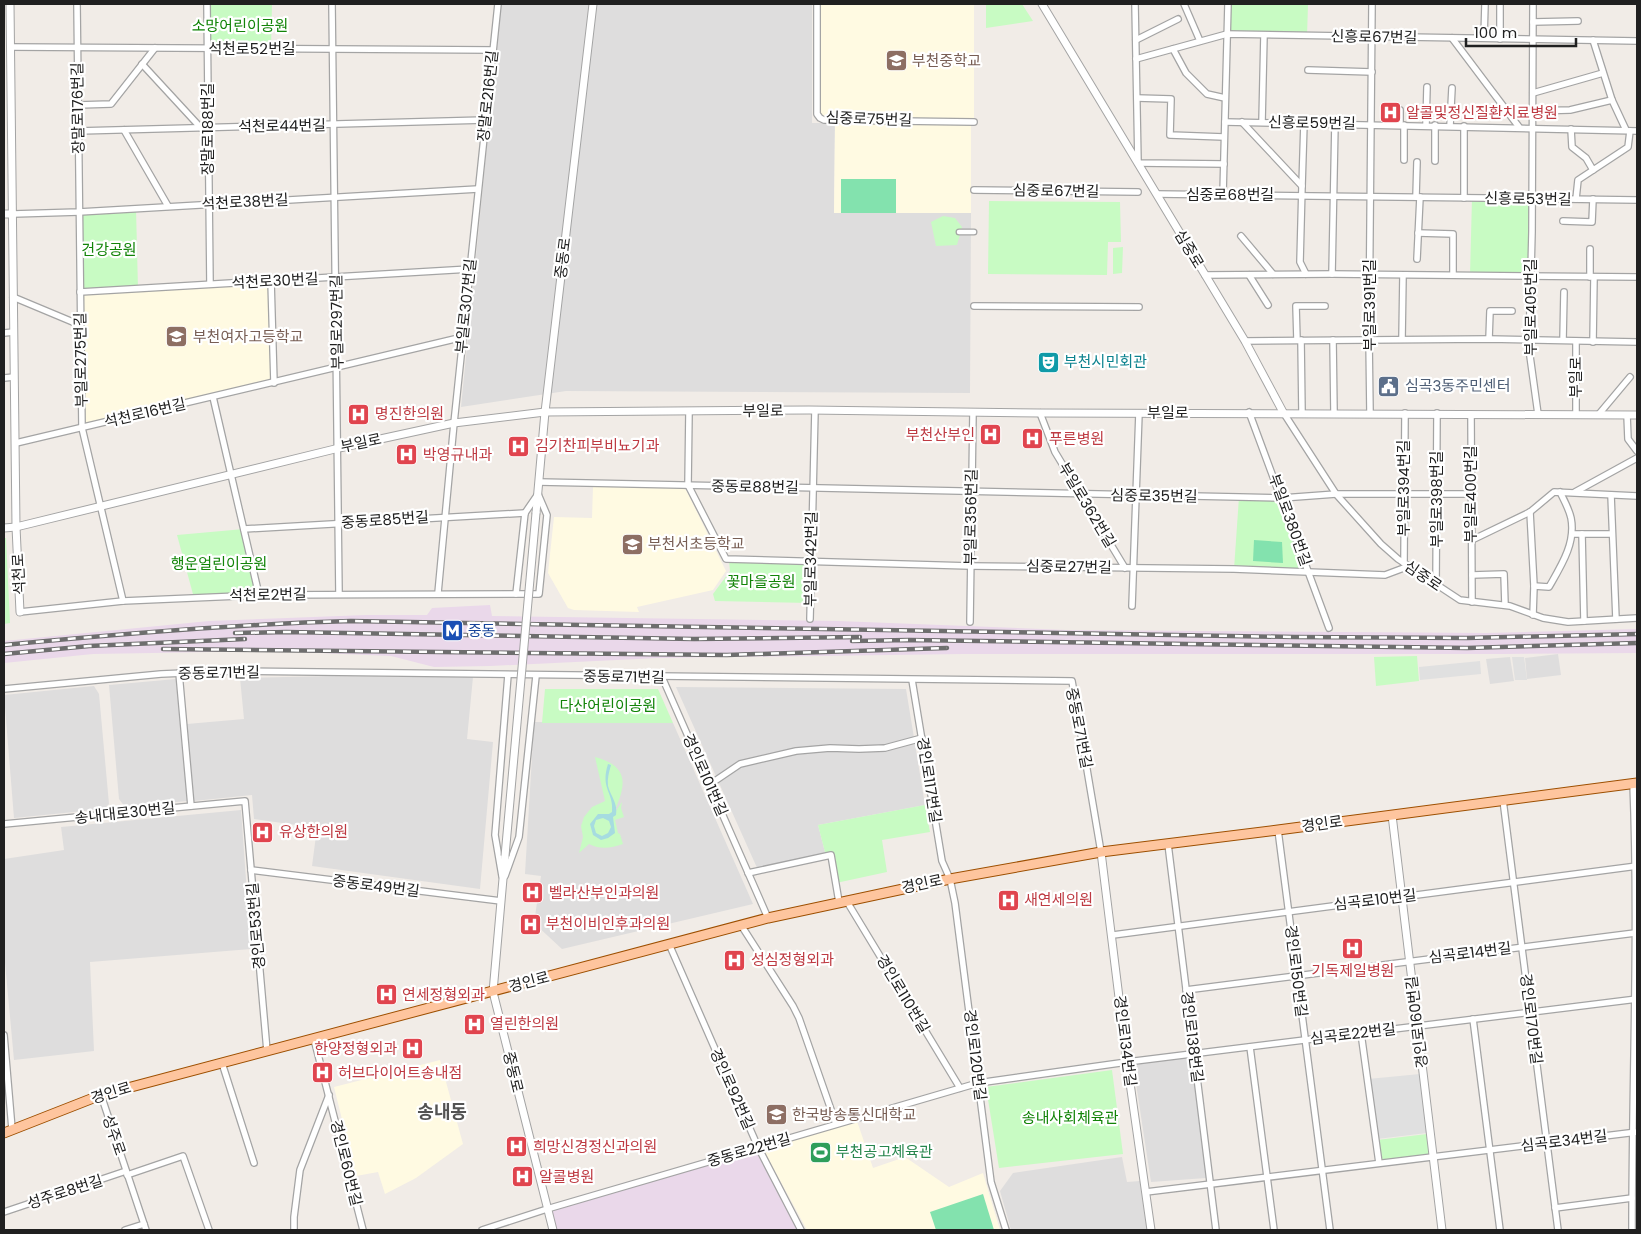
<svg xmlns="http://www.w3.org/2000/svg" width="1641" height="1234" font-family="Poppins,'Noto Sans KR',sans-serif">
<rect width="100%" height="100%" fill="#f1ece7"/>
<g fill="#dedddd">
<polygon points="501,4 812,4 812,123 835,123 834,213 971,213 970,393 566,391 461,407"/>
<polygon points="1558,654 1561,675 1527,679 1525,658"/>
<polygon points="1510,657 1514,681 1490,684 1486,659"/>
<polygon points="329,676 473,677 467,739 493,742 480,889 312,866 317,828 254,819 252,795 194,801 187,724 244,719 240,678"/>
<polygon points="176,679 187,801 125,807 119,799 109,685"/>
<polygon points="94,686 99,694 109,804 104,809 14,818 4,695"/>
<polygon points="676,687 906,689 925,805 818,825 826,856 758,870"/>
<polygon points="534,722 673,723 753,904 562,949 534,923 541,876 525,874"/>
<polygon points="241,810 251,949 90,962 94,1051 14,1060 4,952 4,859 64,850 61,827"/>
<polygon points="1192,1057 1206,1178 1151,1182 1133,1064"/>
<polygon points="1122,1157 1127,1182 1140,1181 1147,1230 1011,1230 1000,1191 1013,1173"/>
</g>
<g fill="#ead8ea">
<polygon points="490,605 492,616 838,621 1066,630 1486,633 1637,629 1637,653 1503,654 963,654 658,658 490,666 434,667 391,656 272,651 93,654 4,663 4,641 209,621 366,615 427,615 432,608"/>
<polygon points="754,1148 799,1230 553,1230 547,1209"/>
</g>
<g fill="#fffae2">
<polygon points="819,4 974,4 974,122 820,118"/>
<polygon points="835,123 971,124 971,213 834,213"/>
<polygon points="271,281 274,383 82,428 80,292"/>
<polygon points="593,487 679,487 686,490 726,571 713,590 637,607 639,612 574,610 568,608 548,573 554,517 592,518"/>
<polygon points="440,1060 463,1144 416,1178 385,1194 378,1172 356,1176 334,1087"/>
<polygon points="857,1121 873,1168 905,1157 949,1187 983,1173 1000,1230 807,1230 763,1149"/>
</g>
<g fill="#c8fbc3">
<polygon points="207,4 272,4 271,49 208,49"/>
<polygon points="986,4 1022,4 1033,21 986,28"/>
<polygon points="1228,4 1308,4 1307,36 1227,34"/>
<polygon points="1472,198 1533,199 1530,276 1470,275"/>
<polygon points="989,201 1120,202 1121,242 1108,242 1107,275 988,274"/>
<polygon points="136,208 138,289 80,292 79,212"/>
<polygon points="943,216 955,218 962,227 957,245 936,246 931,222"/>
<polygon points="1123,247 1122,273 1113,274 1113,248"/>
<polygon points="1239,497 1282,498 1309,573 1234,569"/>
<polygon points="244,529 259,595 194,598 177,535"/>
<polygon points="4,538 6,538 10,623 4,624"/>
<polygon points="729,561 810,563 809,603 715,601 713,594 730,571"/>
<polygon points="1417,656 1419,681 1376,686 1374,657"/>
<polygon points="545,689 658,689 673,723 542,723"/>
<path d="M595,757C632,767 625,787 613,815L622,802L621,808L624,817L615,820L618,833L620,834L623,844C611,848 601,850 589,844L579,853L583,837L581,826L584,817L592,807L605,801Z"/>
<polygon points="925,805 930,832 882,840 887,872 836,883 831,855 826,856 818,825"/>
<polygon points="1112,1070 1123,1154 999,1168 986,1087"/>
<polygon points="1427,1134 1430,1155 1380,1160 1377,1140"/>
</g>
<g fill="#83e2ae">
<rect x="841" y="179" width="55" height="34"/>
<polygon points="1254,540 1282,542 1283,563 1253,561"/>
<polygon points="983,1194 994,1230 936,1230 930,1212"/>
</g>
<g fill="#e0e0e0">
<polygon points="1512,657 1524,657 1527,680 1515,680"/>
<polygon points="1480,661 1481,674 1420,680 1419,667"/>
<polygon points="1420,1074 1427,1133 1377,1139 1368,1079"/>
</g>
<path fill="#a6dce0" fill-rule="evenodd" d="M608,764L611,765C609,772 607,779 608,786C611,797 618,803 616,815L613,817L615,833L608,838L601,840L593,835L590,824L598,814H609L612,812C614,792 600,789 608,764ZM603,818L609,821L611,827L608,833L602,836L596,833L594,826L596,820Z"/>
<g fill="none" stroke-linecap="round" stroke-linejoin="round">
<defs>
<polyline id="pedestrian" points="959,232 974,232"/>
<g id="minor">
<polyline points="77,4 82,428 123,601"/>
<polyline points="207,4 210,284"/>
<polyline points="332,4 339,594"/>
<polyline points="817,4 817,114 820,118 824,120 974,122"/>
<polyline points="1135,4 1138,163 1224,164"/>
<polyline points="1184,4 1200,41"/>
<polyline points="1533,4 1532,232 1529,349 1538,414"/>
<polyline points="1533,22 1578,21"/>
<polyline points="1452,38 1519,127"/>
<polyline points="1484,38 1485,4"/>
<polyline points="1500,39 1500,5"/>
<polyline points="1136,40 1178,19"/>
<polyline points="1593,40 1612,100 1626,130"/>
<polyline points="11,47 493,50"/>
<polyline points="1173,49 1186,73 1207,94 1225,98"/>
<polyline points="1136,59 1227,34 1637,41"/>
<polyline points="142,64 201,128"/>
<polyline points="1308,70 1372,72"/>
<polyline points="1533,93 1603,73"/>
<polyline points="1137,98 1171,99 1170,135 1224,137"/>
<polyline points="78,105 111,104 155,48"/>
<polyline points="1533,111 1570,110 1612,100"/>
<polyline points="1225,122 1637,131"/>
<polyline points="1242,122 1302,186 1300,262 1306,274"/>
<polyline points="1262,122 1264,35"/>
<polyline points="1400,125 1400,110"/>
<polyline points="1426,125 1427,87"/>
<polyline points="1450,126 1452,88"/>
<polyline points="1571,129 1572,147 1586,158 1593,170"/>
<polyline points="124,130 168,206"/>
<polyline points="78,131 485,120"/>
<polyline points="1404,160 1404,125"/>
<polyline points="1435,161 1435,125"/>
<polyline points="1302,186 1304,123"/>
<polyline points="974,190 1138,192"/>
<polyline points="1157,194 1637,200"/>
<polyline points="1223,194 1228,4"/>
<polyline points="1416,197 1417,162"/>
<polyline points="1464,198 1464,126"/>
<polyline points="1576,199 1578,180 1628,147 1630,131"/>
<polyline points="13,214 79,212 478,189"/>
<polyline points="1563,221 1592,222 1593,199"/>
<polyline points="1418,233 1453,234 1453,275"/>
<polyline points="1241,236 1273,274"/>
<polyline points="1590,249 1590,277"/>
<polyline points="1417,259 1420,197"/>
<polyline points="1332,274 1335,123"/>
<polyline points="1205,275 1332,274 1637,277"/>
<polyline points="1249,275 1268,305"/>
<polyline points="271,281 274,383"/>
<polyline points="80,292 470,269"/>
<polyline points="13,297 80,325"/>
<polyline points="974,306 1139,307"/>
<polyline points="4,333 14,332"/>
<polyline points="1402,339 1403,275"/>
<polyline points="1489,339 1490,311 1512,311"/>
<polyline points="1297,340 1296,306 1325,306"/>
<polyline points="1301,340 1302,413"/>
<polyline points="1333,340 1334,413"/>
<polyline points="1563,340 1564,292"/>
<polyline points="1245,341 1489,339 1637,342"/>
<polyline points="1593,342 1594,277"/>
<polyline points="4,378 14,377"/>
<polyline points="213,397 259,595"/>
<polyline points="689,412 688,485 726,559 970,566 1234,569 1385,575 1409,566"/>
<polyline points="1249,412 1329,628"/>
<polyline points="1283,412 1336,494 1381,544 1398,559 1460,600 1510,606 1543,618 1568,622 1637,618"/>
<polyline points="1040,413 1055,452 1125,568"/>
<polyline points="1370,413 1369,339 1372,4"/>
<polyline points="1471,414 1472,602"/>
<polyline points="1576,414 1576,341"/>
<polyline points="1599,414 1630,377"/>
<polyline points="1627,415 1628,439 1637,451"/>
<polyline points="16,443 463,337"/>
<polyline points="539,482 1239,497 1282,498 1336,494 1471,494"/>
<polyline points="1575,492 1637,458"/>
<polyline points="1611,495 1616,619"/>
<polyline points="1530,512 1534,586 1533,615"/>
<polyline points="244,529 525,513"/>
<polyline points="1573,534 1612,534"/>
<polyline points="1582,534 1584,621"/>
<polyline points="1472,540 1530,512 1554,492 1637,496"/>
<polyline points="1404,563 1405,413"/>
<polyline points="1472,575 1504,574 1505,605"/>
<polyline points="1436,586 1437,413"/>
<path d="M1534,586L1549,587C1561,566 1576,543 1571,518C1569,509 1564,500 1560,492"/>
<polyline points="438,593 454,423 498,4"/>
<polyline points="516,594 525,513 538,494"/>
<polyline points="1132,606 1139,413"/>
<polyline points="20,612 123,601 259,595 539,594 547,515 538,494"/>
<polyline points="810,619 815,410"/>
<polyline points="970,622 973,412"/>
<polyline points="179,673 191,806"/>
<polyline points="662,677 768,918"/>
<polyline points="912,680 942,861 950,879 955,903 991,1182 1006,1230"/>
<polyline points="4,689 161,674 232,671 1072,681 1101,852"/>
<polyline points="709,785 740,764 796,751 830,748 859,749 885,748 922,738"/>
<polyline points="1503,800 1558,1230"/>
<polyline points="4,824 245,801 267,1051"/>
<polyline points="1278,830 1330,1230"/>
<polyline points="1168,844 1216,1230"/>
<polyline points="251,870 501,901"/>
<polyline points="748,873 831,855 839,902"/>
<polyline points="502,876 495,835 508,675"/>
<polyline points="505,876 519,837 536,676"/>
<polyline points="846,900 960,1088"/>
<polyline points="741,925 793,1006 799,1018 836,1124"/>
<polyline points="1113,935 1637,866"/>
<polyline points="669,944 758,1147 801,1230"/>
<polyline points="1186,990 1635,933"/>
<polyline points="1473,1019 1500,1230"/>
<polyline points="1361,1033 1379,1163"/>
<polyline points="4,1035 12,1129"/>
<polyline points="314,1039 363,1230"/>
<polyline points="1250,1047 1274,1230"/>
<polyline points="222,1063 254,1163"/>
<polyline points="101,1095 146,1230"/>
<polyline points="127,1175 183,1156 209,1230"/>
<polyline points="1146,1192 1637,1132"/>
<polyline points="1555,1208 1632,1198"/>
<polyline points="4,1212 126,1171"/>
<polyline points="125,1230 144,1224"/>
<polyline points="294,1230 294,1217 300,1170 329,1095"/>
<polyline points="482,1230 547,1209 978,1083 1127,1062 1637,999"/>
<path d="M1632,1230C1632,1081 1639,932 1633,783"/>
</g>
<g id="tertiary">
<polyline points="10,4 16,527 20,612"/>
<polyline points="1042,4 1245,341 1283,412"/>
<polyline points="4,214 13,214"/>
<polyline points="536,513 545,412 593,4"/>
<polyline points="4,528 16,527 339,448 454,423 545,412 809,410 1040,413 1637,415"/>
<polyline points="1392,815 1442,1230"/>
<polyline points="1101,852 1127,1062 1151,1230"/>
<polyline points="505,856 493,992 553,1230"/>
</g>
<polyline id="primary" points="4,1133 101,1095 768,918 950,879 1101,852 1278,830 1637,783"/>
</defs>
<use href="#pedestrian" stroke="#a4a4a4" stroke-width="7"/>
<use href="#minor" stroke="#a4a4a4" stroke-width="8"/>
<use href="#tertiary" stroke="#a4a4a4" stroke-width="9"/>
<use href="#primary" stroke="#9d4f00" stroke-width="11"/>
<use href="#pedestrian" stroke="#fff" stroke-width="4.5"/>
<use href="#minor" stroke="#fff" stroke-width="5.5"/>
<use href="#tertiary" stroke="#fff" stroke-width="7"/>
<use href="#primary" stroke="#fec59e" stroke-width="9"/>
<defs>
<g id="rail">
<polyline points="235,633 286,632 694,639 860,637"/>
<polyline points="852,641 909,640 1467,648 1637,643"/>
<path d="M4,645C119,634 235,624 351,621L1294,637L1467,638L1637,634"/>
<polyline points="163,649 727,655 947,648"/>
<polyline points="4,654 89,646 245,639"/>
</g>
</defs>
<use href="#rail" stroke="#6e6e6e" stroke-width="4.5"/>
<use href="#rail" stroke="#fff" stroke-width="2.5" stroke-dasharray="8" stroke-linecap="butt"/>
<defs>
<polyline id="tertiary-bridge" points="505,856 536,513"/>
</defs>
<use href="#tertiary-bridge" stroke="#a4a4a4" stroke-width="9" stroke-linecap="butt"/>
<use href="#tertiary-bridge" stroke="#fff" stroke-width="7"/>
</g>
<defs>
<symbol id="school-square" viewBox="-11 -11 22 22"><rect x="-9" y="-9" width="18" height="18" rx="4" fill="#8d6e63" stroke="#fff"/><path d="M0-5L7-2L0 1L-7-2ZM-4 1L0 2.5L4 1V4Q0 6-4 4Z" fill="#fff"/></symbol>
<symbol id="hospital-square" viewBox="-11 -11 22 22"><rect x="-9" y="-9" width="18" height="18" rx="4" fill="#e0444e" stroke="#fff"/><path d="M-5-5h3v3.5h4V-5h3V5h-3V1.5h-4V5h-3Z" fill="#fff"/></symbol>
<symbol id="theatre-square" viewBox="-11 -11 22 22"><rect x="-9" y="-9" width="18" height="18" rx="4" fill="#0f9aa8" stroke="#fff"/><path d="M-5-5.5Q0-4 5-5.5V0Q5 5 0 6Q-5 5-5 0ZM-3.3-2.5H-1v1.5H-3.3ZM1-2.5H3.3v1.5H1ZM-2.8 1Q0 5.5 2.8 1Z" fill="#fff"/></symbol>
<symbol id="civic-square" viewBox="-11 -11 22 22"><rect x="-9" y="-9" width="18" height="18" rx="4" fill="#5c6f8a" stroke="#fff"/><path d="M-.6-6.5H3V-4.5H.6V-3L4-1V1h2V6H-6V1h2V-1L-.6-3ZM-1.2 2.5V6h2.4V2.5Z" fill="#fff"/></symbol>
<symbol id="metro-square" viewBox="-11 -11 22 22"><rect x="-9" y="-9" width="18" height="18" rx="4" fill="#1a4fb4" stroke="#fff"/><path d="M-5.5 5V-5H-3L0 0L3-5H5.5V5H3V-.5L0 4L-3-.5V5Z" fill="#fff"/></symbol>
<symbol id="university-square" viewBox="-11 -11 22 22"><rect x="-9" y="-9" width="18" height="18" rx="4" fill="#8d6e63" stroke="#fff"/><path d="M0-5L7-2L0 1L-7-2ZM-4 1L0 2.5L4 1V4Q0 6-4 4Z" fill="#fff"/></symbol>
<symbol id="stadium-square" viewBox="-11 -11 22 22"><rect x="-9" y="-9" width="18" height="18" rx="4" fill="#2e9e5b" stroke="#fff"/><path d="M0-5a6.5 5 0 1 0 0 10a6.5 5 0 1 0 0-10ZM-3.5-1.8h7v3.6h-7Z" fill="#fff"/></symbol>
</defs>
<g fill-rule="evenodd">
<use href="#school-square" x="884" y="48" width="25" height="25"/>
<use href="#hospital-square" x="1378" y="100" width="25" height="25"/>
<use href="#school-square" x="164" y="324" width="25" height="25"/>
<use href="#theatre-square" x="1036" y="350" width="25" height="25"/>
<use href="#civic-square" x="1376" y="374" width="25" height="25"/>
<use href="#hospital-square" x="346" y="402" width="25" height="25"/>
<use href="#hospital-square" x="978" y="422" width="25" height="25"/>
<use href="#hospital-square" x="1020" y="426" width="25" height="25"/>
<use href="#hospital-square" x="506" y="434" width="25" height="25"/>
<use href="#hospital-square" x="394" y="442" width="25" height="25"/>
<use href="#school-square" x="620" y="532" width="25" height="25"/>
<use href="#metro-square" x="440" y="618" width="25" height="25"/>
<use href="#hospital-square" x="250" y="820" width="25" height="25"/>
<use href="#hospital-square" x="520" y="880" width="25" height="25"/>
<use href="#hospital-square" x="996" y="888" width="25" height="25"/>
<use href="#hospital-square" x="518" y="912" width="25" height="25"/>
<use href="#hospital-square" x="1340" y="936" width="25" height="25"/>
<use href="#hospital-square" x="722" y="948" width="25" height="25"/>
<use href="#hospital-square" x="374" y="982" width="25" height="25"/>
<use href="#hospital-square" x="462" y="1012" width="25" height="25"/>
<use href="#hospital-square" x="400" y="1036" width="25" height="25"/>
<use href="#hospital-square" x="310" y="1060" width="25" height="25"/>
<use href="#university-square" x="764" y="1102" width="25" height="25"/>
<use href="#hospital-square" x="504" y="1134" width="25" height="25"/>
<use href="#stadium-square" x="808" y="1140" width="25" height="25"/>
<use href="#hospital-square" x="510" y="1164" width="25" height="25"/>
</g>
<g text-anchor="middle" stroke-width="4.5" stroke-linejoin="round" paint-order="stroke">
<g font-size="15" fill="#128408" stroke="#fff">
<text x="240" y="31">소망어린이공원</text>
<text x="109" y="255">건강공원</text>
<text x="219" y="569">행운얼린이공원</text>
<text x="761" y="587">꽃마을공원</text>
<text x="608" y="711">다산어린이공원</text>
<text x="1070" y="1123">송내사회체육관</text>
</g>
<g font-size="15" fill="#202020" stroke="#fff">
<text transform="translate(1374 37) rotate(1)" y="5">신흥로67번길</text>
<text x="252" y="54">석천로52번길</text>
<text transform="translate(488 96) rotate(-84)" y="5">장말로216번길</text>
<text transform="translate(78 108) rotate(-91)" y="5">장말로176번길</text>
<text transform="translate(869 119) rotate(2)" y="5">심중로75번길</text>
<text transform="translate(1312 123) rotate(1)" y="5">신흥로59번길</text>
<text transform="translate(282 126) rotate(-1)" y="5">석천로44번길</text>
<text transform="translate(208 129) rotate(-90)" y="5">장말로188번길</text>
<text transform="translate(1056 191) rotate(1)" y="5">심중로67번길</text>
<text x="1230" y="200">심중로68번길</text>
<text transform="translate(1528 199) rotate(1)" y="5">신흥로53번길</text>
<text transform="translate(245 202) rotate(-3)" y="5">석천로38번길</text>
<text transform="translate(1189 249) rotate(59)" y="5">심중로</text>
<text transform="translate(563 258) rotate(-83)" y="5">중동로</text>
<text transform="translate(275 281) rotate(-3)" y="5">석천로30번길</text>
<text transform="translate(1370 305) rotate(-90)" y="5">부일로391번길</text>
<text transform="translate(466 306) rotate(-84)" y="5">부일로307번길</text>
<text transform="translate(1531 307) rotate(-90)" y="5">부일로405번길</text>
<text transform="translate(337 322) rotate(-91)" y="5">부일로297번길</text>
<text transform="translate(81 360) rotate(-91)" y="5">부일로275번길</text>
<text transform="translate(1576 377) rotate(-90)" y="5">부일로</text>
<text transform="translate(763 411) rotate(-1)" y="5">부일로</text>
<text transform="translate(145 413) rotate(-13)" y="5">석천로16번길</text>
<text x="1168" y="418">부일로</text>
<text transform="translate(361 443) rotate(-12)" y="5">부일로</text>
<text transform="translate(755 487) rotate(1)" y="5">중동로88번길</text>
<text transform="translate(1404 488) rotate(-90)" y="5">부일로394번길</text>
<text transform="translate(1471 494) rotate(-90)" y="5">부일로400번길</text>
<text transform="translate(1154 496) rotate(1)" y="5">심중로35번길</text>
<text transform="translate(1437 499) rotate(-90)" y="5">부일로398번길</text>
<text transform="translate(1087 505) rotate(59)" y="5">부일로362번길</text>
<text transform="translate(971 517) rotate(-89)" y="5">부일로356번길</text>
<text transform="translate(385 520) rotate(-4)" y="5">중동로85번길</text>
<text transform="translate(1290 520) rotate(70)" y="5">부일로380번길</text>
<text transform="translate(811 559) rotate(-89)" y="5">부일로342번길</text>
<text transform="translate(1069 567) rotate(1)" y="5">심중로27번길</text>
<text transform="translate(19 574) rotate(-93)" y="5">석천로</text>
<text transform="translate(1423 576) rotate(34)" y="5">심중로</text>
<text transform="translate(268 595) rotate(-1)" y="5">석천로2번길</text>
<text transform="translate(219 673) rotate(-1)" y="5">중동로71번길</text>
<text transform="translate(624 677) rotate(1)" y="5">중동로71번길</text>
<text transform="translate(1079 728) rotate(79)" y="5">중동로71번길</text>
<text transform="translate(705 775) rotate(66)" y="5">경인로101번길</text>
<text transform="translate(929 780) rotate(81)" y="5">경인로117번길</text>
<text transform="translate(125 813) rotate(-6)" y="5">송내대로30번길</text>
<text transform="translate(1322 824) rotate(-8)" y="5">경인로</text>
<text transform="translate(922 884) rotate(-12)" y="5">경인로</text>
<text transform="translate(376 886) rotate(7)" y="5">중동로49번길</text>
<text transform="translate(1375 900) rotate(-7)" y="5">심곡로10번길</text>
<text transform="translate(256 926) rotate(-95)" y="5">경인로53번길</text>
<text transform="translate(1470 953) rotate(-7)" y="5">심곡로14번길</text>
<text transform="translate(1296 971) rotate(83)" y="5">경인로150번길</text>
<text transform="translate(529 982) rotate(-15)" y="5">경인로</text>
<text transform="translate(903 994) rotate(59)" y="5">경인로110번길</text>
<text transform="translate(1531 1019) rotate(83)" y="5">경인로170번길</text>
<text transform="translate(1417 1022) rotate(-97)" y="5">경인로160번길</text>
<text transform="translate(1353 1034) rotate(-7)" y="5">심곡로22번길</text>
<text transform="translate(1192 1037) rotate(83)" y="5">경인로138번길</text>
<text transform="translate(1125 1041) rotate(83)" y="5">경인로134번길</text>
<text transform="translate(975 1055) rotate(83)" y="5">경인로120번길</text>
<text transform="translate(513 1072) rotate(76)" y="5">중동로</text>
<text transform="translate(732 1089) rotate(66)" y="5">경인로92번길</text>
<text transform="translate(111 1093) rotate(-17)" y="5">경인로</text>
<text transform="translate(114 1135) rotate(71)" y="5">성주로</text>
<text transform="translate(1564 1141) rotate(-7)" y="5">심곡로34번길</text>
<text transform="translate(749 1150) rotate(-16)" y="5">중동로22번길</text>
<text transform="translate(346 1163) rotate(76)" y="5">경인로60번길</text>
<text transform="translate(65 1192) rotate(-18)" y="5">성주로8번길</text>
</g>
<g font-size="15" fill="#785e54" stroke="#fff" text-anchor="start">
<text x="912" y="66">부천중학교</text>
<text x="193" y="342">부천여자고등학교</text>
<text x="648" y="549">부천서초등학교</text>
<text x="792" y="1120">한국방송통신대학교</text>
</g>
<g font-size="15" fill="#be3a42" stroke="#fff" text-anchor="start">
<text x="1406" y="118">알콜및정신질환치료병원</text>
<text x="375" y="419">명진한의원</text>
<text x="975" y="440" text-anchor="end">부천산부인</text>
<text x="1049" y="444">푸른병원</text>
<text x="535" y="451">김기찬피부비뇨기과</text>
<text x="423" y="460">박영규내과</text>
<text x="279" y="837">유상한의원</text>
<text x="549" y="898">벨라산부인과의원</text>
<text x="1024" y="905">새연세의원</text>
<text x="546" y="929">부천이비인후과의원</text>
<text x="751" y="965">성심정형외과</text>
<text x="1353" y="976" text-anchor="middle">기독제일병원</text>
<text x="402" y="1000">연세정형외과</text>
<text x="490" y="1029">열린한의원</text>
<text x="397" y="1054" text-anchor="end">한양정형외과</text>
<text x="338" y="1078">허브다이어트송내점</text>
<text x="533" y="1152">희망신경정신과의원</text>
<text x="539" y="1182">알콜병원</text>
</g>
<g font-size="15" fill="#0d838f" stroke="#fff" text-anchor="start">
<text x="1064" y="367">부천시민회관</text>
</g>
<g font-size="15" fill="#4e5e75" stroke="#fff" text-anchor="start">
<text x="1405" y="391">심곡3동주민센터</text>
</g>
<g font-size="15" fill="#164399" stroke="#fff" text-anchor="start">
<text x="468" y="636">중동</text>
</g>
<g font-size="15" fill="#27864d" stroke="#fff" text-anchor="start">
<text x="836" y="1157">부천공고체육관</text>
</g>
<g font-size="18" font-weight="bold" fill="#535353" stroke="#fff">
<text x="442" y="1118">송내동</text>
</g>
</g>
<rect width="1641" height="1234" fill="none" stroke="#202020" stroke-width="10"/>
<path d="M1466 38v8h110v-8" fill="none" stroke="#202020" stroke-width="2.5"/>
<text x="1474" y="38" font-size="15" fill="#202020" stroke="#ffffff" stroke-width="4" paint-order="stroke">100 m</text>
</svg>
